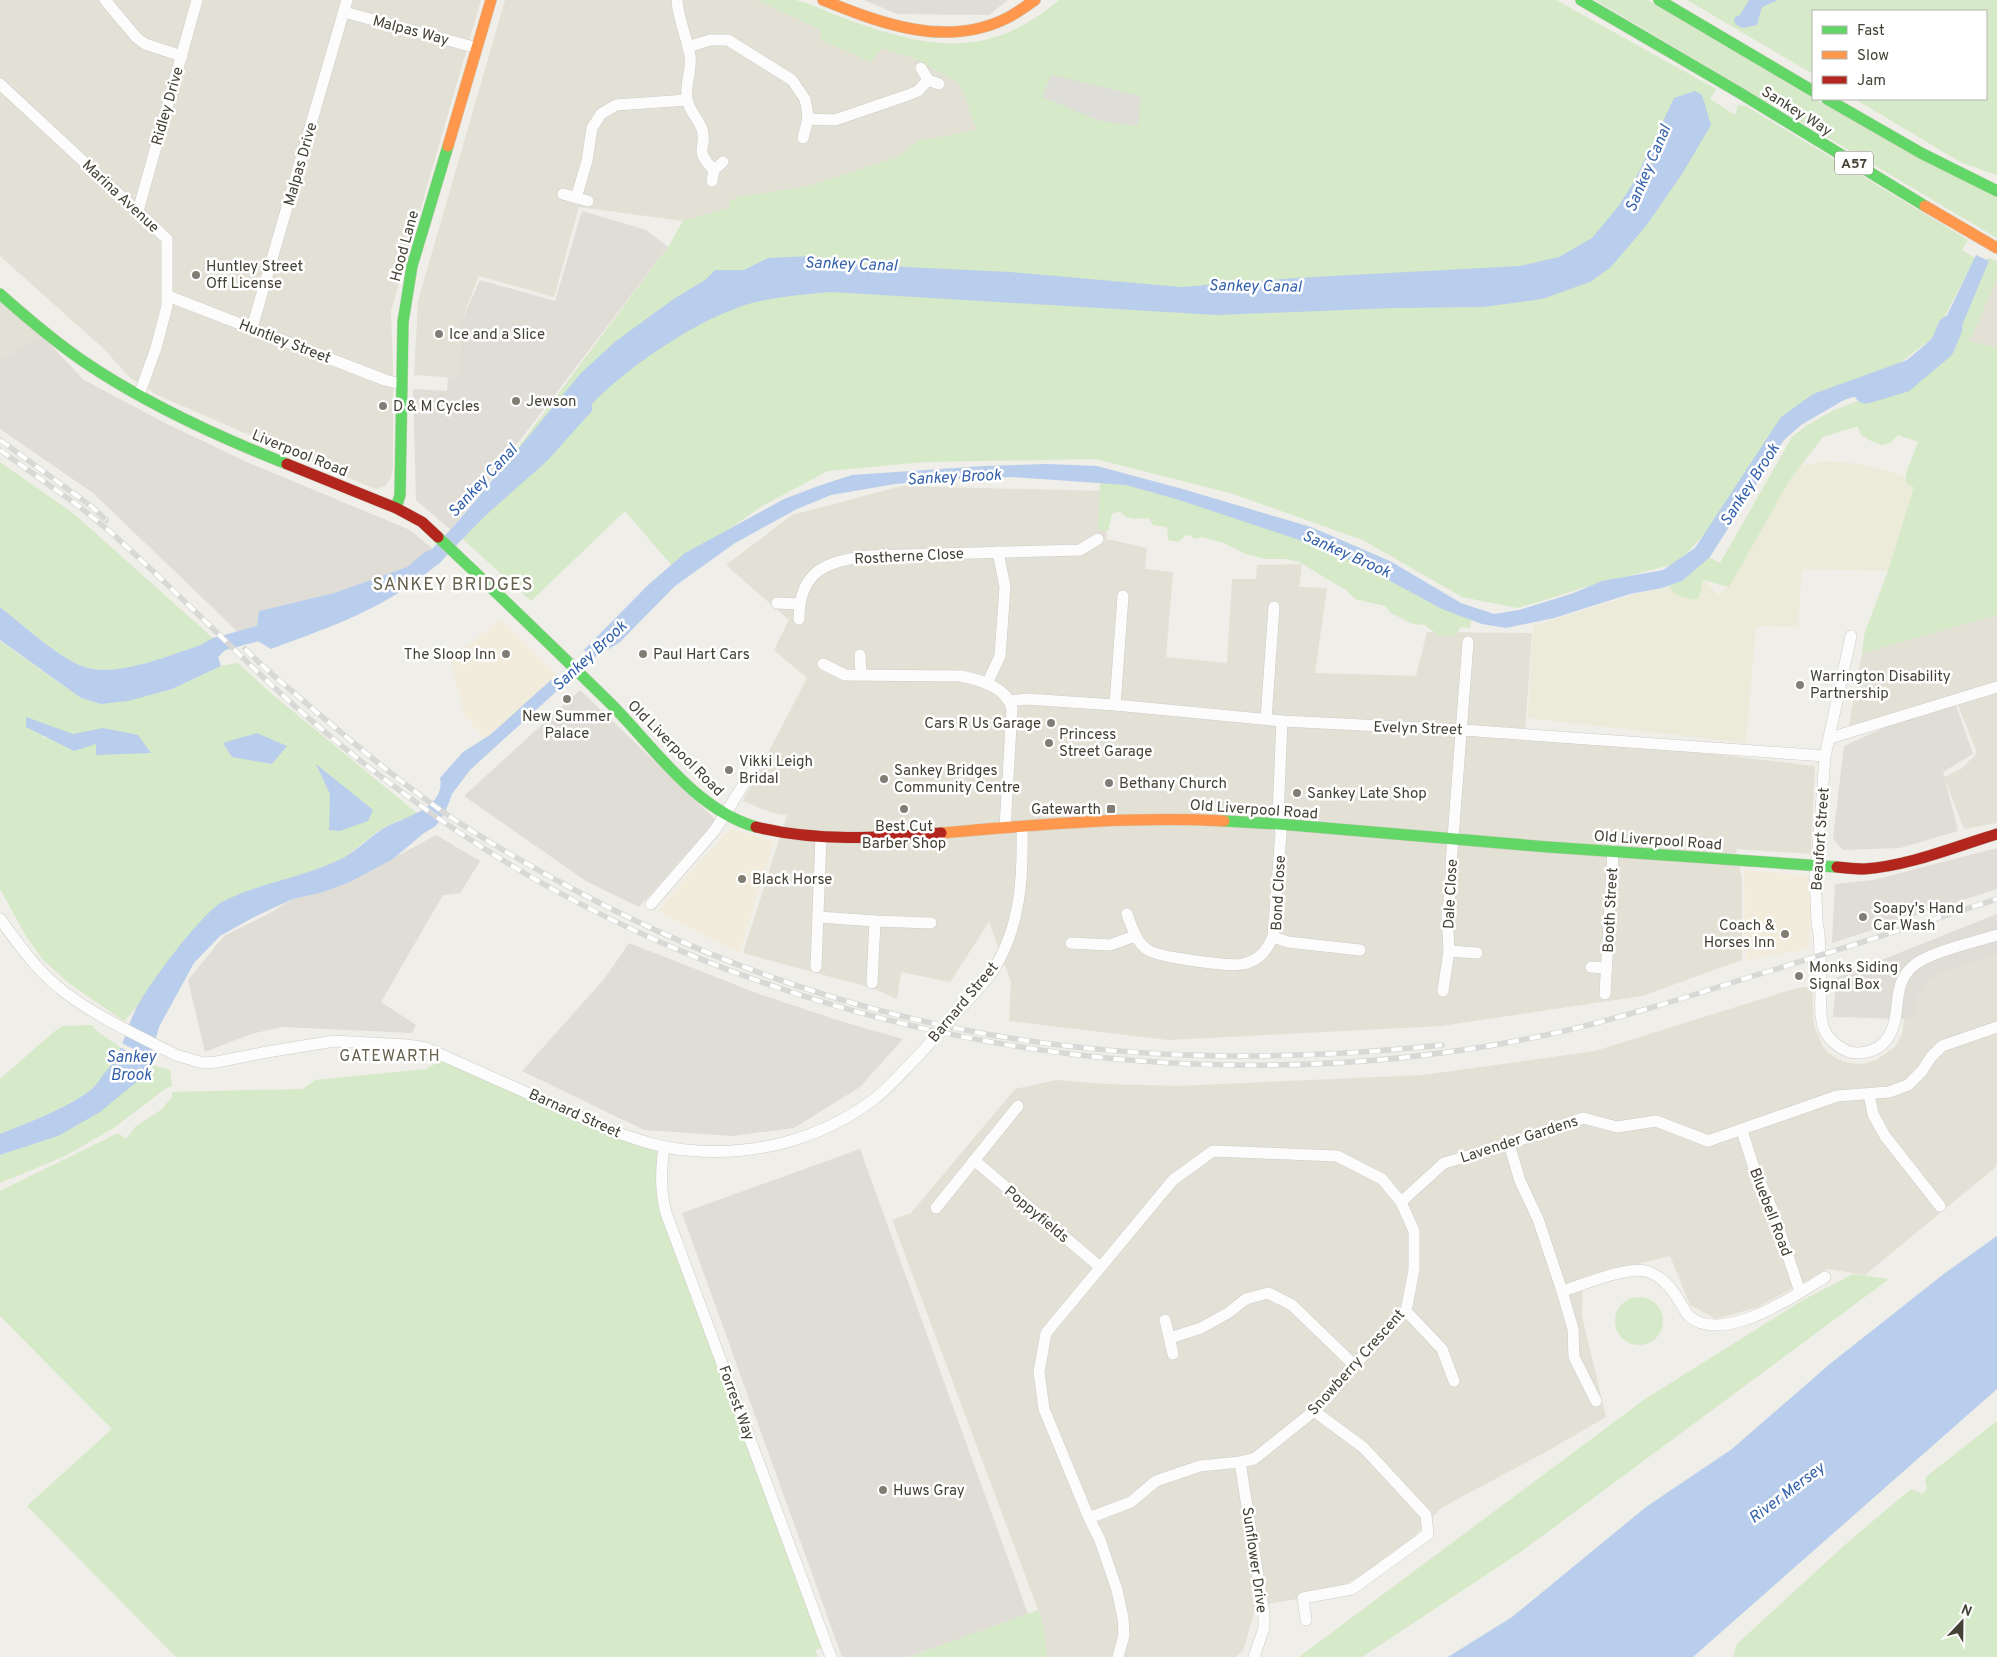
<svg xmlns="http://www.w3.org/2000/svg" width="1997" height="1657" font-family="Overpass,sans-serif">
<rect width="100%" height="100%" fill="#efeee8"/>
<g fill="#e3e1d5">
<polygon points="0,0 481,0 391,311 393,370 393,467 391,478 385,486 376,489 368,486 157,395 129,377 104,349 0,256"/>
<polygon points="505,0 792,0 903,46 959,55 988,136 683,221 579,207 554,297 479,276 460,324 457,342 461,343 458,378 414,375 418,301"/>
<polygon points="1997,275 1997,348 1961,338"/>
<polygon points="0,298 42,336 0,360"/>
<polygon points="902,486 1102,491 1107,539 1147,548 1145,569 1173,572 1166,657 1227,663 1232,579 1256,579 1257,565 1302,564 1299,587 1327,588 1315,673 1416,676 1427,632 1532,633 1525,732 1815,766 1811,854 1736,849 1742,879 1742,960 1642,996 1441,1026 1168,1040 1009,1021 1011,982 989,922 950,982 901,972 897,999 872,988 743,953 787,815 772,813 743,801 807,678 774,650 789,620 726,565 792,515"/>
<polygon points="1997,615 1997,823 1964,829 1944,777 1961,769 1977,753 1954,695 1848,730 1862,653"/>
<polygon points="1997,954 1997,1166 1865,1275 1828,1269 1758,1307 1716,1319 1690,1305 1670,1256 1583,1277 1582,1316 1606,1417 1544,1453 1441,1508 1389,1563 1345,1584 1303,1598 1256,1606 1243,1651 1235,1657 1046,1657 1047,1653 1042,1620 892,1220 911,1213 1015,1089 1057,1080 1104,1084 1178,1086 1423,1075 1595,1051 1787,991 1812,985 1814,1025 1822,1045 1826,1051 1837,1059 1849,1063 1863,1064 1876,1060 1895,1047 1902,1034 1904,1019 1916,1017 1917,1000 1928,981 1943,972"/>
</g>
<g fill="#f1ecdb">
<polygon points="502,619 560,679 487,740 464,715 450,659"/>
<polygon points="730,828 774,841 739,953 657,911"/>
<polygon points="1744,870 1814,876 1808,949 1746,960"/>
</g>
<g fill="#dfddd6">
<polygon points="582,211 646,230 668,247 451,530 416,500 413,389 447,391 448,377 458,378 461,343 456,341 460,324 480,280 555,301"/>
<polygon points="42,336 84,380 167,424 247,462 410,530 433,549 425,552 407,567 334,593 259,611 257,626 238,632 93,493 0,429 0,360"/>
<polygon points="580,690 716,820 639,907 586,881 464,796"/>
<polygon points="1953,697 1973,754 1943,772 1958,831 1900,848 1843,850 1833,839 1844,746"/>
<polygon points="436,835 480,861 460,893 443,895 381,1002 416,1025 412,1033 282,1027 251,1034 205,1052 188,980 224,936 270,913 293,899 320,893 348,883"/>
<polygon points="1997,848 1997,889 1832,943 1835,884 1873,880"/>
<polygon points="1997,914 1997,954 1943,972 1928,981 1917,1000 1916,1017 1904,1019 1833,1017 1836,978"/>
<polygon points="629,943 759,994 840,1021 903,1039 860,1087 794,1128 732,1136 644,1130 522,1071 605,978"/>
<polygon points="860,1149 1028,1614 908,1657 842,1657 682,1213"/>
</g>
<polygon fill="#ecebda" points="1825,461 1852,463 1885,470 1916,481 1888,571 1802,569 1798,627 1756,626 1746,743 1528,718 1533,626 1643,592 1705,581 1720,596 1783,478 1801,466"/>
<g fill="#d6e9c8" fill-rule="evenodd">
<path d="M757,0C769,0 783,0 795,0C813,4 831,14 849,20C930,49 988,60 1059,0H1556L1716,89L1710,99L1735,115L1738,105L1746,106L1968,240L1962,250L1975,258L1934,337L1897,365L1790,413L1719,518L1678,563L1589,586L1518,608L1462,597L1363,540L1233,494L1096,459L924,462L828,471L762,506L674,568L625,511L531,601L455,532L668,247L683,221L729,208L730,201L739,197L809,186L898,157L918,141L977,130L960,84L916,59L881,48L871,62L821,40V30Z"/>
<polygon points="1595,0 1648,0 1814,99 1997,198 1997,238"/>
<polygon points="1687,0 1997,0 1997,175 1962,163 1855,99 1986,99 1986,11 1813,11 1813,74"/>
<path d="M1988,258L1997,261V279L1972,336L1968,340L1997,348V615L1862,653L1865,632L1888,571L1914,487L1906,483V473L1918,442L1898,435L1890,443L1882,445L1869,440L1860,434L1858,426L1823,437L1789,481L1729,587L1703,580L1699,598L1693,600C1680,596 1671,595 1667,581L1707,556L1720,563L1792,437L1806,426L1832,411L1907,382L1946,346L1958,325Z"/>
<path d="M0,462L74,514L215,640C181,651 122,677 88,668C63,662 22,624 0,607Z"/>
<path d="M1100,481L1129,483L1175,493L1177,500H1194L1300,535L1471,618L1470,628L1460,627L1456,636L1438,635L1425,625L1413,624L1391,613L1385,606L1355,599L1346,590L1299,562L1286,559H1265L1246,554L1221,542L1201,537L1194,539L1190,535L1184,536C1180,543 1176,542 1168,540L1167,527L1153,525L1149,518C1138,519 1127,521 1120,511L1112,514L1108,531L1098,529Z"/>
<path d="M0,641L81,698L101,704L172,689L221,666L238,663L273,695L418,814L397,821L378,831L344,858L296,878L252,889L156,977L135,1009L124,1021L70,984L43,960L26,936L0,889ZM52,727L72,734L42,738Z"/>
<path d="M92,1025C98,1035 111,1039 120,1047C116,1059 102,1082 92,1089C67,1108 29,1122 0,1134V1079L55,1031L63,1026Z"/>
<polygon points="447,1057 664,1147 662,1186 827,1647 815,1650 818,1657 176,1657 27,1506 112,1429 0,1316 0,1191 118,1133 126,1139 136,1126 161,1110 172,1097 172,1092 303,1089 315,1080 426,1069"/>
<polygon points="150,1064 170,1070 172,1086 165,1089 112,1129 65,1156 0,1183 0,1155 58,1136 145,1075"/>
<polygon points="1853,1274 1889,1279 1522,1551 1362,1657 1299,1657 1645,1399 1803,1300"/>
<circle cx="1639" cy="1321" r="24"/>
<polygon points="1997,1421 1997,1657 1733,1657 1737,1644 1847,1543 1911,1489 1923,1494 1927,1488 1925,1480 1927,1476"/>
<polygon points="1038,1610 1042,1620 1047,1653 1046,1657 909,1657"/>
</g>
<g fill="#deddd8">
<polygon points="864,0 1008,0 989,15 897,14"/>
<polygon points="1051,75 1141,96 1138,126 1100,121 1042,97"/>
</g>
<g fill="#b9ceec">
<polygon points="1749,0 1778,0 1762,7 1757,25 1742,28 1735,24 1734,18 1740,15"/>
<path d="M1695,91L1702,95L1711,125L1682,174L1646,226L1610,268L1590,282L1542,299L1483,307L1394,308L1217,315L831,292C799,295 767,297 737,308C690,325 626,368 592,404V411L547,461L485,516L461,540L451,530L581,373L616,341L675,298L705,280L715,270H744L768,258L811,256L843,264L1010,272L1181,287L1296,278L1519,266L1559,257L1592,238L1618,207L1635,180L1674,98Z"/>
<path d="M1976,255L1989,261L1958,335L1895,384L1844,400L1801,425L1784,440L1710,557L1682,581L1662,588L1630,594L1554,618L1506,628L1482,624L1442,609L1370,570L1326,549L1176,499L1126,485L1012,477L949,479L895,484L831,495L797,509L735,543L675,586L619,643L593,658L470,770L452,794L446,810L436,826L424,833L393,859L348,883L320,893L293,899L256,916L220,936L194,963L159,1027L145,1075L100,1112L58,1136L0,1155V1134C29,1122 66,1109 92,1089C96,1086 100,1079 103,1075C108,1069 113,1063 117,1056C124,1042 128,1025 135,1011C146,987 201,914 222,902C260,882 304,878 343,858C358,850 370,836 386,827C404,817 446,808 440,778L463,752L490,735L584,650L647,586L685,553L784,499L818,486L852,475L984,466L1047,464L1097,466L1179,488L1311,527L1390,561L1461,603L1494,614L1519,610L1571,594L1602,581L1663,570L1695,548L1781,417L1813,394L1907,360L1923,347L1940,330Z"/>
<path d="M433,549L443,559C391,607 335,625 271,649L256,640L247,643L238,632L257,626L259,611L334,593L407,567L425,552Z"/>
<path d="M0,607C22,624 63,662 88,668C122,677 181,651 215,640L225,650L218,657L221,666L172,689L128,701L101,704L81,698L0,640Z"/>
<polygon points="26,717 73,734 103,728 138,735 151,753 96,755 96,744 74,751 26,727"/>
<polygon points="257,733 287,746 272,764 232,757 223,743"/>
<polygon points="316,764 373,810 368,821 340,831 329,830 330,794"/>
<polygon points="1997,1236 1997,1389 1693,1657 1448,1657 1512,1617 1646,1507 1732,1449 1831,1363 1945,1273"/>
</g>
<g fill="#efeee8">
<polygon points="584,650 593,658 565,684 556,675"/>
<polygon points="120,1042 152,1059 150,1064 118,1046"/>
</g>
<g fill="none" stroke-linecap="round" stroke-linejoin="round">
<g stroke="#b9ceec" stroke-width="15">
<polyline points="421,566 434,558 470,520"/>
<polyline points="202,653 216,645 263,632"/>
</g>
<polyline stroke="#b9ceec" stroke-width="25" points="1866,391 1903,380 1942,347 1950,328"/>
<defs>
<g id="street">
<polyline points="105,0 136,37 145,44 182,56"/>
<path d="M677,0C678,19 687,37 690,56C692,70 685,84 687,98C688,110 698,118 702,129C708,149 692,148 714,170"/>
<polyline points="344,12 477,48"/>
<polyline points="688,47 710,40 728,40 792,80 805,99 807,109 808,119 803,138"/>
<polyline points="921,68 928,80 939,84"/>
<polyline points="0,84 167,239 167,306 156,348 139,395"/>
<polyline points="808,119 835,120 908,95 918,91 928,80"/>
<polyline points="712,181 714,170 723,162"/>
<polyline points="563,194 588,201"/>
<polyline points="576,198 587,161 592,128 601,114 616,105 687,100"/>
<polyline points="138,211 197,0"/>
<polyline points="168,296 385,380 401,384"/>
<polyline points="252,328 347,0"/>
<polyline points="777,603 799,604"/>
<path d="M799,619C799,571 826,561 868,556L1080,550L1098,539"/>
<path d="M1851,636L1825,756L1818,851L1815,875L1817,922L1819,934C1820,952 1821,970 1821,988C1821,1001 1819,1016 1824,1029C1829,1042 1846,1054 1859,1053C1873,1052 1884,1046 1890,1034C1902,1012 1891,986 1912,967C1928,952 1975,942 1997,935"/>
<polyline points="860,655 861,675"/>
<path d="M823,664L845,675L961,676C980,680 1007,687 1012,709L1005,828"/>
<polyline points="987,684 1000,656 1005,587 998,552"/>
<polyline points="1010,701 1026,699 1115,705 1282,721 1462,730 1825,756"/>
<polyline points="1115,705 1123,596"/>
<polyline points="1266,719 1274,607"/>
<polyline points="1282,721 1278,816 1281,833 1273,937 1288,942 1360,950"/>
<polyline points="1830,738 1997,687"/>
<polyline points="651,904 715,830 755,766"/>
<path d="M1127,914C1132,927 1136,942 1148,950C1157,957 1232,967 1243,964C1260,960 1266,951 1273,937"/>
<polyline points="818,917 875,921 931,923"/>
<path d="M0,919C19,945 37,971 63,991C95,1016 139,1036 176,1055L203,1063L217,1062L267,1052L334,1041L407,1045L426,1048L612,1131C636,1139 660,1148 686,1150C753,1157 819,1140 873,1100C890,1087 904,1070 919,1055"/>
<polyline points="1071,943 1110,945 1135,936"/>
<polyline points="1449,951 1477,953"/>
<polyline points="816,967 821,836"/>
<polyline points="1591,967 1607,968"/>
<polyline points="872,983 875,921"/>
<polyline points="1443,991 1449,951 1447,914 1452,881 1451,864 1468,642"/>
<polyline points="1605,994 1613,851"/>
<path d="M951,1019C965,1003 982,987 994,969C1021,925 1023,877 1022,827"/>
<polyline points="1869,1094 1873,1114 1885,1136 1940,1206"/>
<polyline points="1742,1131 1754,1168 1773,1211 1800,1292"/>
<polyline points="1509,1144 1520,1181 1538,1219 1562,1291 1573,1329 1574,1357 1596,1401"/>
<path d="M664,1147C661,1170 660,1190 666,1213L831,1657"/>
<polyline points="974,1160 1100,1267"/>
<polyline points="1401,1202 1444,1163 1503,1146 1583,1118 1617,1127 1656,1121 1708,1141 1837,1096 1889,1092 1908,1085 1922,1071 1931,1057 1942,1046 1997,1027"/>
<polyline points="936,1208 1018,1106"/>
<path d="M1562,1291C1582,1285 1627,1266 1646,1271C1663,1276 1673,1290 1681,1304C1684,1308 1686,1314 1690,1317C1725,1344 1794,1296 1825,1277"/>
<polyline points="1406,1311 1442,1349 1454,1381"/>
<polyline points="1165,1320 1173,1354"/>
<polyline points="1170,1338 1201,1328 1228,1313 1246,1299 1268,1293 1292,1305 1354,1365"/>
<polyline points="1240,1462 1264,1614 1264,1628 1254,1657"/>
<polyline points="1089,1518 1131,1502 1156,1481 1200,1466 1240,1462 1254,1459 1314,1411 1329,1396 1347,1373 1406,1311 1414,1270 1414,1231 1401,1202 1382,1179 1337,1156 1213,1151 1173,1180 1046,1333 1039,1372 1044,1409 1089,1518 1100,1540 1117,1590 1123,1618 1124,1635 1118,1657"/>
<polyline points="1306,1620 1303,1598 1352,1589 1428,1534 1426,1515 1364,1448 1314,1411"/>
</g>
<g id="fast">
<polyline points="1581,0 1740,93 1925,206"/>
<polyline points="1659,0 1813,91"/>
<polyline points="1827,99 1921,153 1997,191"/>
<path d="M0,294C27,318 54,341 83,361C146,404 216,436 287,464"/>
<polyline points="396,508 400,495 403,322 412,266 448,146"/>
<path d="M438,537C496,592 553,647 610,703C654,747 694,809 756,827"/>
<polyline points="1224,821 1279,824 1548,847 1837,867"/>
</g>
<g id="slow">
<path d="M823,0C882,24 948,49 1009,17C1018,12 1026,6 1035,0"/>
<polyline points="448,146 491,0"/>
<polyline points="1925,206 1997,248"/>
<path d="M941,833C1036,825 1129,816 1224,821"/>
</g>
<g id="jam">
<polyline points="287,464 396,508 422,522 438,537"/>
<path d="M756,827C817,842 879,838 941,833"/>
<path d="M1837,867C1846,868 1855,869 1864,869C1909,866 1954,847 1997,834"/>
</g>
</defs>
<use href="#street" stroke="#cdccc6" stroke-width="12"/>
<use href="#fast" stroke="#ceccbf" stroke-width="12"/>
<use href="#slow" stroke="#ceccbf" stroke-width="12"/>
<use href="#jam" stroke="#ceccbf" stroke-width="12"/>
<use href="#street" stroke="#fdfcfc" stroke-width="11"/>
<use href="#fast" stroke="#63d668" stroke-width="11"/>
<use href="#slow" stroke="#ff974d" stroke-width="11"/>
<use href="#jam" stroke="#b3261e" stroke-width="11"/>
<defs>
<g id="rail">
<polyline points="0,440 91,506 106,520"/>
<path d="M0,450L80,507L113,534C135,555 159,576 181,598C214,629 245,661 278,691C324,733 373,772 424,808C740,1035 1171,1116 1551,1034C1618,1019 1684,998 1750,977C1833,952 1915,925 1997,899"/>
<path d="M245,649C267,671 291,690 314,710C349,739 384,769 421,796C461,826 505,852 549,876C678,948 820,1002 965,1030C1122,1061 1284,1062 1442,1045"/>
</g>
</defs>
<use href="#rail" stroke="#d8d8d7" stroke-width="5.5"/>
<use href="#rail" stroke="#fff" stroke-width="4" stroke-dasharray="11" stroke-linecap="butt"/>
<defs>
<polyline id="street-bridge" points="919,1055 951,1019"/>
</defs>
<use href="#street-bridge" stroke="#cdccc6" stroke-width="12" stroke-linecap="butt"/>
<use href="#street-bridge" stroke="#fdfcfc" stroke-width="11"/>
</g>
<g fill="#807e74" stroke="#fff" stroke-width="2">
<circle cx="196" cy="275" r="5"/>
<circle cx="439" cy="334" r="5"/>
<circle cx="516" cy="401" r="5"/>
<circle cx="383" cy="406" r="5"/>
<circle cx="506" cy="654" r="5"/>
<circle cx="643" cy="654" r="5"/>
<circle cx="1800" cy="685" r="5"/>
<circle cx="567" cy="699" r="5"/>
<circle cx="1051" cy="723" r="5"/>
<circle cx="1049" cy="743" r="5"/>
<circle cx="729" cy="770" r="5"/>
<circle cx="884" cy="779" r="5"/>
<circle cx="1109" cy="783" r="5"/>
<circle cx="1297" cy="793" r="5"/>
<circle cx="904" cy="809" r="5"/>
<rect x="1106" y="804" width="10" height="10" rx="2.5"/>
<circle cx="742" cy="879" r="5"/>
<circle cx="1863" cy="917" r="5"/>
<circle cx="1785" cy="934" r="5"/>
<circle cx="1799" cy="976" r="5"/>
<circle cx="883" cy="1490" r="5"/>
</g>
<g text-anchor="middle" stroke-width="5" stroke-linejoin="round" paint-order="stroke">
<rect fill="#fff" stroke="#7c7a72" stroke-width="1" x="1835" y="151.5" width="38" height="23" rx="4"/>
<g font-size="14" font-weight="bold" fill="#444135">
<text x="1854" y="168">A57</text>
</g>
<g font-size="15" fill="#444135" stroke="#fff">
<text transform="translate(411 30) rotate(15)" y="5">Malpas Way</text>
<text transform="translate(167 106) rotate(-74)" y="5">Ridley Drive</text>
<text transform="translate(1797 111) rotate(32)" y="5">Sankey Way</text>
<text transform="translate(300 164) rotate(-74)" y="5">Malpas Drive</text>
<text transform="translate(121 196) rotate(43)" y="5">Marina Avenue</text>
<text transform="translate(404 246) rotate(-75)" y="5">Hood Lane</text>
<text transform="translate(285 341) rotate(21)" y="5">Huntley Street</text>
<text transform="translate(300 453) rotate(22)" y="5">Liverpool Road</text>
<text transform="translate(909 556) rotate(-3)" y="5">Rostherne Close</text>
<text transform="translate(1418 728) rotate(2)" y="5">Evelyn Street</text>
<text transform="translate(676 748) rotate(45)" y="5">Old Liverpool Road</text>
<text transform="translate(1254 809) rotate(4)" y="5">Old Liverpool Road</text>
<text transform="translate(1820 839) rotate(-86)" y="5">Beaufort Street</text>
<text transform="translate(1658 840) rotate(4)" y="5">Old Liverpool Road</text>
<text transform="translate(1278 893) rotate(-87)" y="5">Bond Close</text>
<text transform="translate(1450 894) rotate(-87)" y="5">Dale Close</text>
<text transform="translate(1610 910) rotate(-87)" y="5">Booth Street</text>
<text transform="translate(963 1002) rotate(-50)" y="5">Barnard Street</text>
<text transform="translate(575 1113) rotate(24)" y="5">Barnard Street</text>
<text transform="translate(1519 1139) rotate(-18)" y="5">Lavender Gardens</text>
<text transform="translate(1771 1212) rotate(69)" y="5">Bluebell Road</text>
<text transform="translate(1037 1214) rotate(40)" y="5">Poppyfields</text>
<text transform="translate(1356 1362) rotate(-48)" y="5">Snowberry Crescent</text>
<text transform="translate(737 1403) rotate(70)" y="5">Forrest Way</text>
<text transform="translate(1255 1560) rotate(82)" y="5">Sunflower Drive</text>
</g>
<g font-size="15" fill="#444135" stroke="#fff" text-anchor="start">
<text x="206" y="271">Huntley Street<tspan x="206" dy="17">Off License</tspan></text>
<text x="449" y="339">Ice and a Slice</text>
<text x="526" y="406">Jewson</text>
<text x="393" y="411">D &amp; M Cycles</text>
<text x="496" y="659" text-anchor="end">The Sloop Inn</text>
<text x="653" y="659">Paul Hart Cars</text>
<text x="1810" y="681">Warrington Disability<tspan x="1810" dy="17">Partnership</tspan></text>
<text x="567" y="721" text-anchor="middle">New Summer<tspan x="567" dy="17">Palace</tspan></text>
<text x="1041" y="728" text-anchor="end">Cars R Us Garage</text>
<text x="1059" y="739">Princess<tspan x="1059" dy="17">Street Garage</tspan></text>
<text x="739" y="766">Vikki Leigh<tspan x="739" dy="17">Bridal</tspan></text>
<text x="894" y="775">Sankey Bridges<tspan x="894" dy="17">Community Centre</tspan></text>
<text x="1119" y="788">Bethany Church</text>
<text x="1307" y="798">Sankey Late Shop</text>
<text x="1101" y="814" text-anchor="end">Gatewarth</text>
<text x="904" y="831" text-anchor="middle">Best Cut<tspan x="904" dy="17">Barber Shop</tspan></text>
<text x="752" y="884">Black Horse</text>
<text x="1873" y="913">Soapy's Hand<tspan x="1873" dy="17">Car Wash</tspan></text>
<text x="1775" y="930" text-anchor="end">Coach &amp;<tspan x="1775" dy="17">Horses Inn</tspan></text>
<text x="1809" y="972">Monks Siding<tspan x="1809" dy="17">Signal Box</tspan></text>
<text x="893" y="1495">Huws Gray</text>
</g>
<g font-size="16" font-style="italic" fill="#3260ab" stroke="#fff">
<text transform="translate(1647 168) rotate(-67)" y="6">Sankey Canal</text>
<text transform="translate(851 263) rotate(2)" y="6">Sankey Canal</text>
<text transform="translate(1255 285) rotate(1)" y="6">Sankey Canal</text>
<text transform="translate(954 476) rotate(-3)" y="6">Sankey Brook</text>
<text transform="translate(482 480) rotate(-47)" y="6">Sankey Canal</text>
<text transform="translate(1749 484) rotate(-57)" y="6">Sankey Brook</text>
<text transform="translate(1347 553) rotate(24)" y="6">Sankey Brook</text>
<text transform="translate(589 655) rotate(-43)" y="6">Sankey Brook</text>
<text x="131" y="1062">Sankey<tspan x="131" dy="18">Brook</tspan></text>
<text transform="translate(1786 1492) rotate(-37)" y="6">River Mersey</text>
</g>
<g font-size="16" letter-spacing="1" fill="#66614c" stroke="#fff">
<text x="390" y="1061">GATEWARTH</text>
</g>
<g font-size="18" letter-spacing="1" fill="#66614c" stroke="#fff">
<text x="453" y="590">SANKEY BRIDGES</text>
</g>
</g>
<rect x="1812" y="10" width="175" height="90" fill="#ffffff" stroke="#b4b3ae"/>
<rect x="1822" y="26" width="25" height="8" fill="#63d668" stroke="#b4b3ae"/>
<text x="1857" y="35" font-size="15" fill="#444135">Fast</text>
<rect x="1822" y="51" width="25" height="8" fill="#ff974d" stroke="#b4b3ae"/>
<text x="1857" y="60" font-size="15" fill="#444135">Slow</text>
<rect x="1822" y="76" width="25" height="8" fill="#b3261e" stroke="#b4b3ae"/>
<text x="1857" y="85" font-size="15" fill="#444135">Jam</text>
<g transform="translate(1962 1622) rotate(22)" stroke="#ffffff" stroke-width="4" paint-order="stroke">
<path d="M0-4L9 19L0 12L-9 19Z" fill="#444135"/>
<text y="-8" font-size="14" font-weight="bold" text-anchor="middle" fill="#444135">N</text>
</g>
</svg>
